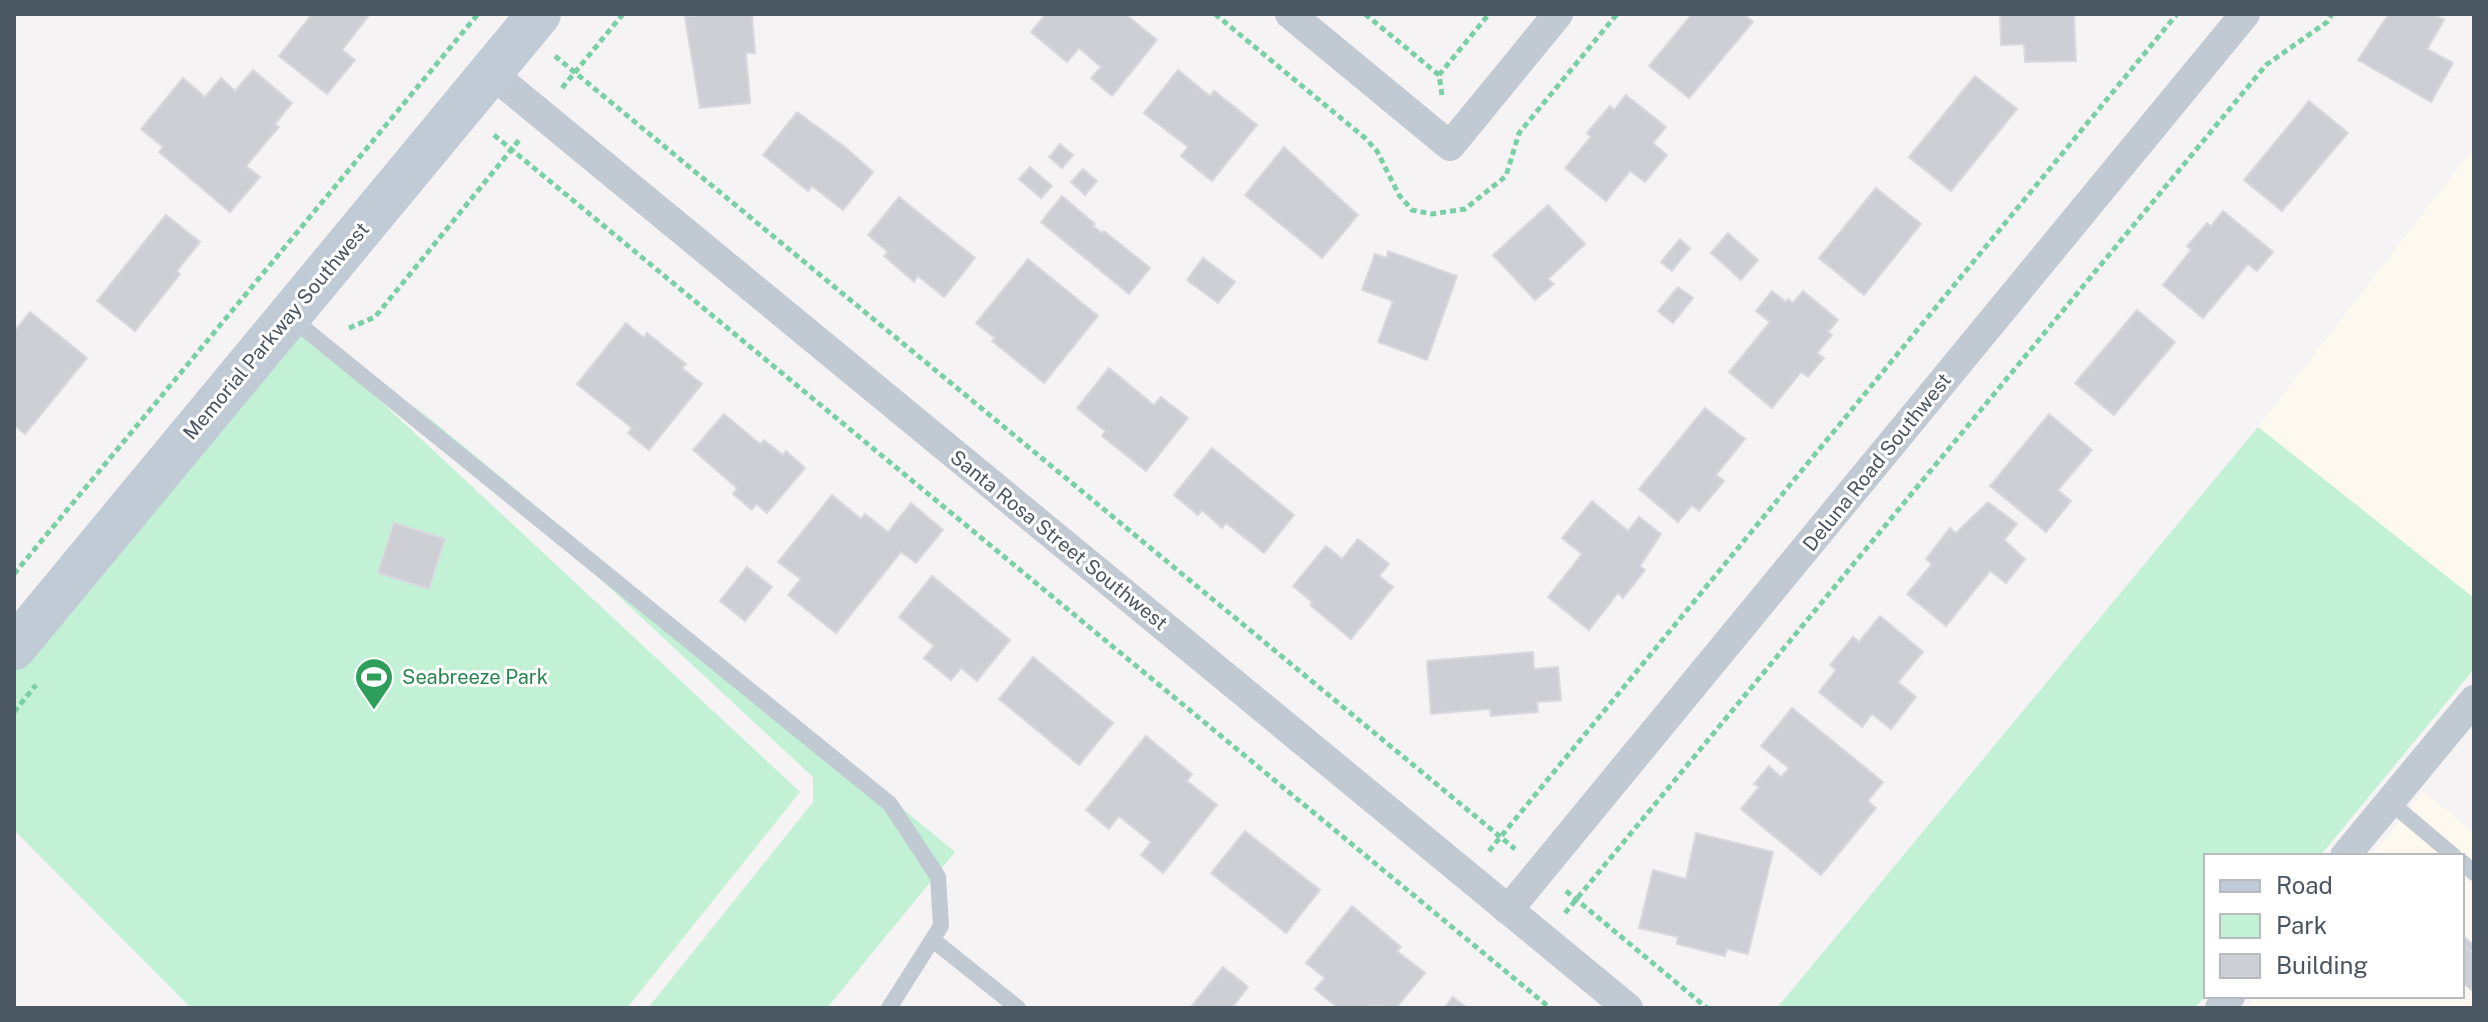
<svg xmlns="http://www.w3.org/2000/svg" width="2488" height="1022" font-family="'Public Sans',sans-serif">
<rect width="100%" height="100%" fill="#f5f3f3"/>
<g fill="#fdf9ef">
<polygon points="2474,147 2474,598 2258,427"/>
<polygon points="2424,791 2474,834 2474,1008 2246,1008 2256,996 2462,996 2462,856 2371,856"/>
</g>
<g fill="#c3f1d5">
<polygon points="289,316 800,792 627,1008 191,1008 14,830 14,648"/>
<polygon points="410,402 955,852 827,1008 648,1008 813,802 813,777"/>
<polygon points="2258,427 2474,598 2474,669 2320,856 2206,856 2206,995 2195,1008 1777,1008"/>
</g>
<g fill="#cdcfd5" stroke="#d7d9de" stroke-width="2">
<polygon points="312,14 370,14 342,50 355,60 327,94 279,56"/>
<polygon points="711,14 752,14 755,53 746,53 750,103 700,108 685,17"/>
<polygon points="1046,14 1125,14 1157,40 1112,96 1091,78 1101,67 1079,48 1067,62 1031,32"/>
<polygon points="1692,14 1743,14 1753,22 1689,98 1649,66"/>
<polygon points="2000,14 2074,14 2076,61 2025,62 2024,44 2001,45"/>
<polygon points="2389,14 2433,14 2444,20 2427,49 2453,63 2431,102 2358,60"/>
<polygon points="253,70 292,103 275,124 279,127 246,166 260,177 230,212 159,152 163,147 141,129 183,78 205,97 221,78 235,91"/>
<polygon points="1178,70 1210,96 1214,91 1257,125 1212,181 1181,156 1188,147 1144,113"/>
<polygon points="1975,76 2017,109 1951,191 1909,157"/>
<polygon points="1626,95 1666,127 1653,143 1667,155 1645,182 1630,171 1606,201 1565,168 1591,137 1587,133 1610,106 1614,110"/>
<polygon points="2309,101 2348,133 2282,211 2244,180"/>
<polygon points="797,112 845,147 873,172 843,210 812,186 808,191 763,155"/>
<polygon points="1060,144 1073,155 1062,168 1049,157"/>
<polygon points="1284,147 1358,215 1322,258 1245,195"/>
<polygon points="1030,167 1052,186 1041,198 1019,179"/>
<polygon points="1083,169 1097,181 1085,195 1071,182"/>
<polygon points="1876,188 1921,224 1864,295 1819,258"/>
<polygon points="1062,196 1095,224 1093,226 1102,233 1104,231 1150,268 1129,294 1041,222"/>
<polygon points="899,197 975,258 944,297 918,276 914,282 884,256 888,252 868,235"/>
<polygon points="1548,205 1585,244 1548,279 1554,284 1535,300 1493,255"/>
<polygon points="2223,211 2273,252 2257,271 2248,264 2203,318 2163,285 2191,250 2187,246 2207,223 2211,226"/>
<polygon points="166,215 200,242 177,271 180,274 135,331 97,301"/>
<polygon points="1728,233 1758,260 1741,280 1711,253"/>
<polygon points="1680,239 1690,248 1672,271 1661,262"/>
<polygon points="1388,251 1457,276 1427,360 1378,342 1393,301 1362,290 1375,254 1387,258"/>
<polygon points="1203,258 1235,282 1218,303 1187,280"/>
<polygon points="1028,259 1098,316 1044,383 992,341 995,338 976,323"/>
<polygon points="1678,287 1693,298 1673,323 1658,311"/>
<polygon points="1772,291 1786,302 1788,299 1793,303 1803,291 1838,320 1828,332 1832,335 1817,353 1824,358 1808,377 1801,372 1772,408 1729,372 1770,322 1756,311"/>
<polygon points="2137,310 2175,342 2114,415 2075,383"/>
<polygon points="30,312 87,358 25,434 14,425 14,332"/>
<polygon points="626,323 644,338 647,333 686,364 682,368 702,384 649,450 628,433 632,428 577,384"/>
<polygon points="1109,368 1154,405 1161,397 1188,418 1146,471 1102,436 1105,431 1077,408"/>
<polygon points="1705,408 1745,439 1716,475 1724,481 1699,511 1692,505 1678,522 1639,489"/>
<polygon points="724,414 760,444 764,440 783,455 786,451 805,468 767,513 756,504 752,510 733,494 737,488 693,450"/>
<polygon points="2049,414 2092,450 2058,490 2071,501 2046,532 1990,486"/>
<polygon points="1212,448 1294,515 1264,553 1226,523 1222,528 1202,510 1198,515 1174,495"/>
<polygon points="832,495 861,519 865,514 888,532 911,503 943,530 916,563 901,552 836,633 788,595 801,579 778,562"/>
<polygon points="1592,501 1628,531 1639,517 1661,534 1640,566 1645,570 1623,598 1618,593 1589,630 1548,597 1582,554 1562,538"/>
<polygon points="1988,502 2017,524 2004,540 2025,559 2006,583 1990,571 1946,626 1907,594 1932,564 1926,559 1950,528 1956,533"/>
<polygon points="394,523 445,539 429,589 378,573"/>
<polygon points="1358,539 1389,564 1379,576 1393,587 1351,639 1310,605 1312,602 1293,586 1326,546 1342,559"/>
<polygon points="747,567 772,587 745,621 720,601"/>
<polygon points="932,576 1010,640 977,681 961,668 951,680 924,658 934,646 899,617"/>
<polygon points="1880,616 1923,652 1898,682 1916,697 1891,729 1872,714 1862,727 1819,692 1836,670 1830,665 1853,637 1859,642"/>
<polygon points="1533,652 1534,669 1558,667 1561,700 1537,702 1538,712 1491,716 1490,709 1431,714 1427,661"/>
<polygon points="1033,657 1113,723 1079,765 999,699"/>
<polygon points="1792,708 1883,782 1868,801 1876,808 1821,875 1741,809 1759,787 1754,784 1769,766 1781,777 1789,768 1761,746"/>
<polygon points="1146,736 1192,774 1187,781 1217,805 1163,873 1141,855 1151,842 1119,816 1109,829 1086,810"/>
<polygon points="1245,831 1320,890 1286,933 1211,873"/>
<polygon points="1696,833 1773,852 1748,954 1727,949 1725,956 1677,944 1678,937 1639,928 1653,870 1686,879"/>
<polygon points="1352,906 1401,947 1397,951 1425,973 1396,1008 1372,1005 1369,1008 1338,1008 1315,989 1325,978 1306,963"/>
<polygon points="2462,935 2474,945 2474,954 2462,944"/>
<polygon points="2462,944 2474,954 2474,992 2462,982"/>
<polygon points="1223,967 1248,987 1232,1008 1190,1008"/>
<polygon points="1453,997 1467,1008 1444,1008"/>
</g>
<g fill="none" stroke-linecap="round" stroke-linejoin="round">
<g stroke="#7ad0a6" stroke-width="5" stroke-dasharray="6 4" stroke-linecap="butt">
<polyline points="1215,14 1365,138 1377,151 1399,195 1412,210 1432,214 1465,209 1506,176 1519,133 1617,14"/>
<polyline points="1365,14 1439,75"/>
<polyline points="555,56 1515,849"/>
<polyline points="562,88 623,14"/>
<polyline points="1442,95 1439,75 1489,14"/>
<polyline points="494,135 1550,1008"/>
<polyline points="349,328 375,317 520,139"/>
<polyline points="14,574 478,14"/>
<polyline points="14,712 36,685"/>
<polyline points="1489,851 2177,14"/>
<polyline points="1566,891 1707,1008"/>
<polyline points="1565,913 2266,65 2327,22 2332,14"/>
</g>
<g stroke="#c1cad2" stroke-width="16">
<polyline points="290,317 890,804 938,877 941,926 889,1008"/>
<polyline points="2390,802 2454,856"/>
<polyline points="2462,862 2474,873"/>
<polyline points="933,940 1018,1008"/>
</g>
<g stroke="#c1cad2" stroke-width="30">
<polyline points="1290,14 1450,146 1558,14"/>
<polyline points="490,72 1628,1008"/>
<polyline points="2345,856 2474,700"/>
<polyline points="1508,910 2245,14"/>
<polyline points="2220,1008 2230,996"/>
</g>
<polyline stroke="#c1cbd6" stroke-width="44" points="14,648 539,14"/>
</g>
<defs>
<symbol id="stadium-pin" viewBox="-11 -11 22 30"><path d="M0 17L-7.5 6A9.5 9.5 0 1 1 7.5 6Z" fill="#2e9e5b" stroke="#fff"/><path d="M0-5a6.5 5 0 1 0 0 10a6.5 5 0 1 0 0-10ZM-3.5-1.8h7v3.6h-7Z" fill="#fff"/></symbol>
</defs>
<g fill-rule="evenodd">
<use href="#stadium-pin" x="352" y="655" width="44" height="60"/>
</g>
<g text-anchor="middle" stroke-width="6" stroke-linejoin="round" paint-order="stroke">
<g font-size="20" fill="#4a5661" stroke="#fff">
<text transform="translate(276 331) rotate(-50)" y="7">Memorial Parkway Southwest</text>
<text transform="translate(1877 462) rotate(-51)" y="7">Deluna Road Southwest</text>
<text transform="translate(1059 540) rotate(39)" y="7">Santa Rosa Street Southwest</text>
</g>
<g font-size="20" fill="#27864d" stroke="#fff" text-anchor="start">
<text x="402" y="684">Seabreeze Park</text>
</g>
</g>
<rect width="2488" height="1022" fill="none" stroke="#4a5661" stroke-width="32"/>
<rect x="2204" y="854" width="260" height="144" fill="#ffffff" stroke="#b7bbc0" stroke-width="2"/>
<rect x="2220" y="880" width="40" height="12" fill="#c1cbd6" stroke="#b7bbc0" stroke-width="2"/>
<text x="2276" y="894" font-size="24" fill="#4a5661">Road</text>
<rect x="2220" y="914" width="40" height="24" fill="#c3f1d5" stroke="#b7bbc0" stroke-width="2"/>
<text x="2276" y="934" font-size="24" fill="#4a5661">Park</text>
<rect x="2220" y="954" width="40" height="24" fill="#cdcfd5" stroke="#b7bbc0" stroke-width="2"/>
<text x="2276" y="974" font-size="24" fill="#4a5661">Building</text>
</svg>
